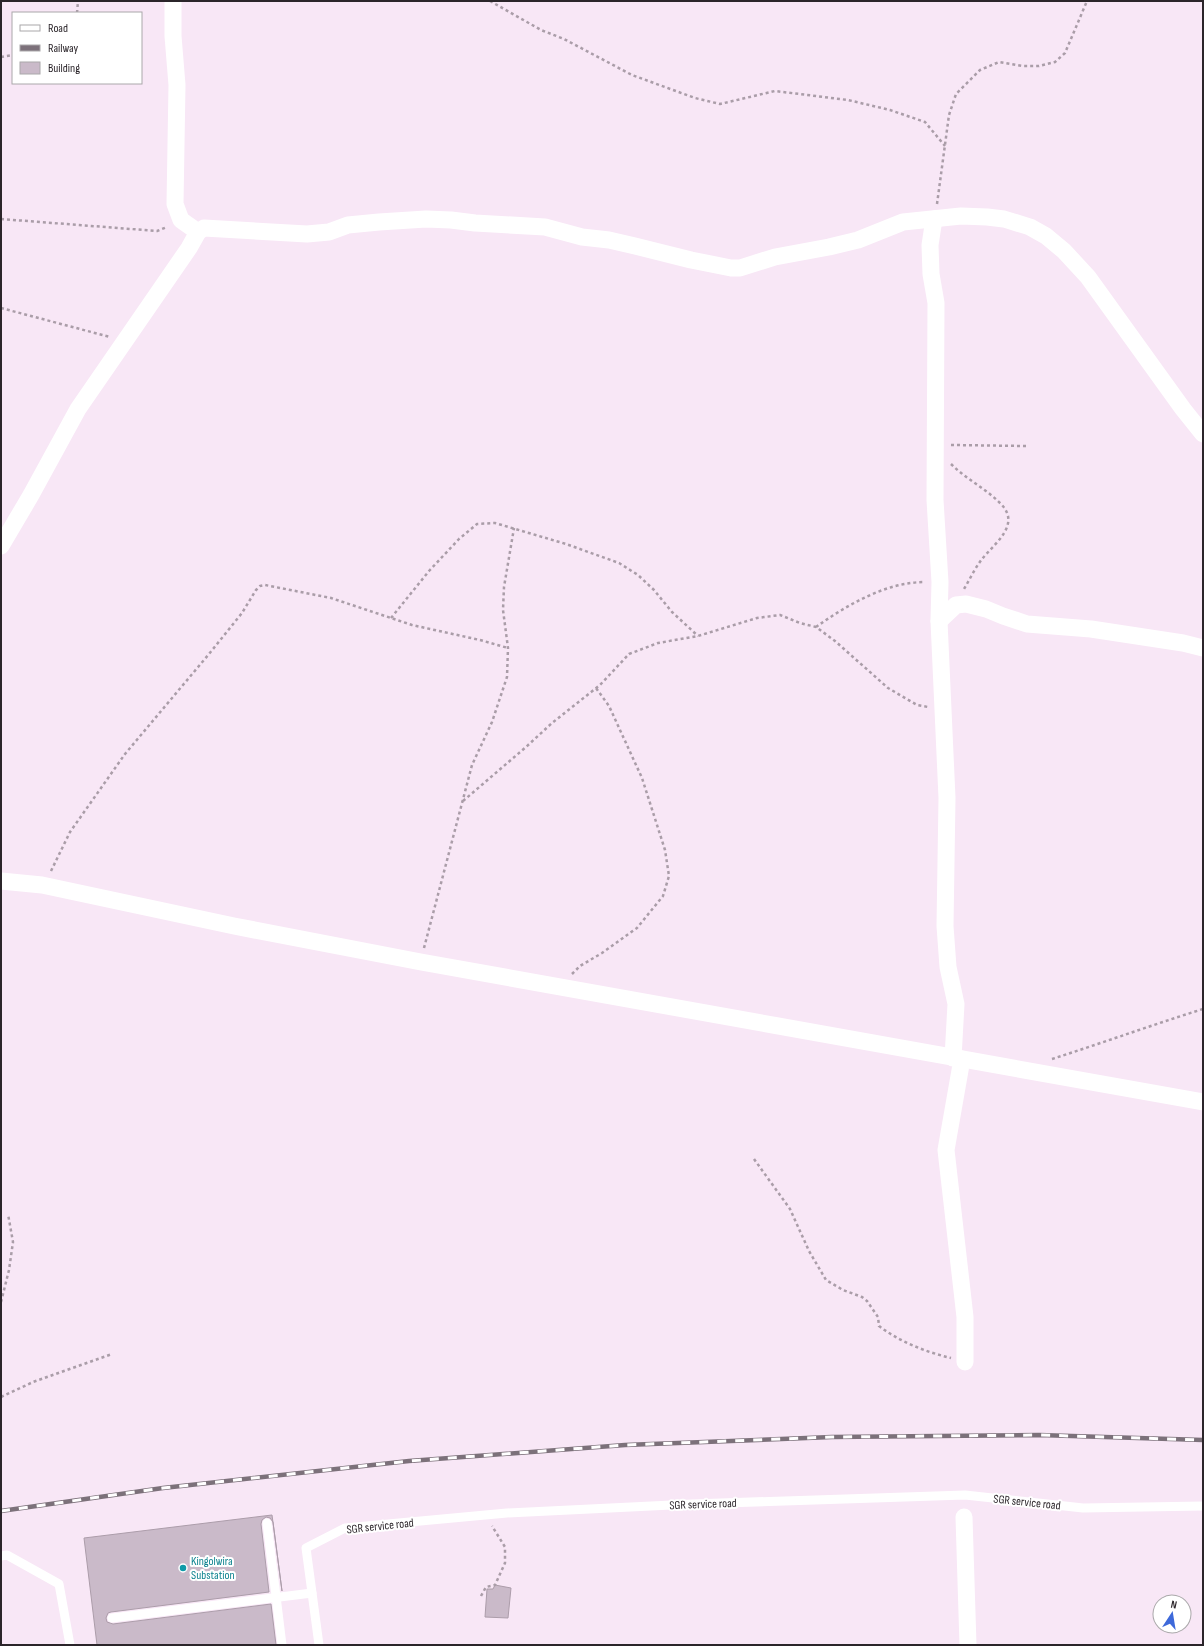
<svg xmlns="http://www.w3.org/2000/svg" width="1204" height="1646" font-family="'Sofia Sans Condensed',sans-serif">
<rect width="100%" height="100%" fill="#f8e7f6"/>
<g fill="#cabac9" stroke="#ac9daa">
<polygon points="272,1515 282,1591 273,1522 270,1518 266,1517 262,1520 261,1524 269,1592 111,1612 108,1613 106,1618 107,1622 113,1624 271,1604 276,1645 97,1645 84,1538"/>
<polygon points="495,1585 511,1588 508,1618 485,1617 487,1589 493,1589"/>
</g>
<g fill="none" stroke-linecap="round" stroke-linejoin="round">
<g stroke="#aa9da8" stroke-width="2.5" stroke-dasharray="3 3" stroke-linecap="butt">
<polyline points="490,1 541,30 564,39 632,75 695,98 720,104 775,91 848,100 890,110 925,122 945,146"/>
<polyline points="77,13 78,1"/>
<polyline points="1,57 13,55"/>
<polyline points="937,204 949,115 956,94 980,70 999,62 1022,66 1039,66 1055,62 1065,53 1087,1"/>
<polyline points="1,219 157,231 167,227"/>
<polyline points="1,308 110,337"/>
<polyline points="951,445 1026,446"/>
<path d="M951,464C966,479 985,488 1000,503C1022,524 995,543 982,559C975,568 970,579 964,589"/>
<polyline points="391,618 429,571 459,539 477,524 495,523 566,544 619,563 638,575 654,590 672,612 698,636"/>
<path d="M816,627C847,605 886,582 925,582"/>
<polyline points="463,801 526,747 552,723 600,685 629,654 658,643 698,636 757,618 780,615 800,623 816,627 835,641 888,688 917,705 928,707"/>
<polyline points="51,871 70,832 125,754 209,654 242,613 256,590 260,586 265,585 331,598 412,625 480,640 508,648"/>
<polyline points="424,948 472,765 492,722 507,677 508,648 503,610 504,587 514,528"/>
<polyline points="572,974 580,966 602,953 637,928 663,896 669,876 665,850 642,778 609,706 596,688"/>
<path d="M1052,1059C1102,1043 1152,1025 1203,1009"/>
<path d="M754,1159L790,1209L809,1251L826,1280L843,1290L862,1297L867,1301L878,1317L879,1326C900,1342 926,1352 951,1358"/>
<polyline points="1,1302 9,1270 13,1242 8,1214"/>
<polyline points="1,1397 33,1382 112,1354"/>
<polyline points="481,1596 486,1587 495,1585 505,1563 505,1547 492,1526"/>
</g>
<g stroke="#fff" stroke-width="9">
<polyline points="267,1523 282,1645"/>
<polyline points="1,1556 7,1555 59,1584 70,1645"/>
<polyline points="112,1618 312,1593"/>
<polyline points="319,1645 306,1548 345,1528 507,1513 692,1504 965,1495 1083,1508 1203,1506"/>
</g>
<g stroke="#fff" stroke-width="17">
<polyline points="173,1 173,36 177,85 175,204 181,220 198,232"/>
<polyline points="934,219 930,245 931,274 936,303 935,500 940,582 939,621 947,798 945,926 948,967 956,1004 953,1058"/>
<polyline points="1,546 31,495 78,409 189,248 198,232 204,228 307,234 329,232 348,225 379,222 426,219 451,220 475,223 545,227 582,237 609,240 635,246 691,260 731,268 740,268 775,257 829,247 858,240 903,222 961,216 987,217 1004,219 1030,227 1046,236 1064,251 1088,277 1183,409 1203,434"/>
<polyline points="939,621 956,605 966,604 986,609 1003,616 1027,624 1091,629 1183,643 1203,648"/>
<polyline points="1,881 42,885 234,926 421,962 1203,1102"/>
<polyline points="962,1059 946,1150 965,1317 965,1362"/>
<polyline points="964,1517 968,1645"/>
</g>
<defs>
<polyline id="rail" points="1,1511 163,1488 409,1461 625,1445 832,1437 1039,1435 1203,1440"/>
</defs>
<use href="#rail" stroke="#7c717a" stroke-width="4.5"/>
<use href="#rail" stroke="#fff" stroke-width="3" stroke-dasharray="9" stroke-linecap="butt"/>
</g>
<circle fill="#0f9aa8" stroke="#fff" stroke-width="1.5" cx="183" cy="1568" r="4"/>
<g text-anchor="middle" stroke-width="4" stroke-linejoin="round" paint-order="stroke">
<g font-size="12" fill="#2b252a" stroke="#fff">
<text transform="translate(1027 1502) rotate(6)" y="4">SGR service road</text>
<text transform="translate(703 1504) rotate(-2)" y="4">SGR service road</text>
<text transform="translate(380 1526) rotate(-6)" y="4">SGR service road</text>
</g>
<g font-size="12" fill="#0d838f" stroke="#fff" text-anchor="start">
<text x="191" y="1565">Kingolwira<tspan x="191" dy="14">Substation</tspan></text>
</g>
</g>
<rect width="1204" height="1646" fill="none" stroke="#2b252a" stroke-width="4"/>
<rect x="12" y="12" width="130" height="72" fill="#ffffff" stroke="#aaa8aa"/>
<rect x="20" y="25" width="20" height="6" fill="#ffffff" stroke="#aaa8aa"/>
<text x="48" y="32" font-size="12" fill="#2b252a">Road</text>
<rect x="20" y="45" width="20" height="6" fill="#7c717a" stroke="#aaa8aa"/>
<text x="48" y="52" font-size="12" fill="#2b252a">Railway</text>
<rect x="20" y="62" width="20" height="12" fill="#cabac9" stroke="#aaa8aa"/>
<text x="48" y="72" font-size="12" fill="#2b252a">Building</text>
<g transform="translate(1172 1614) rotate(12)"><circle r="19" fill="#ffffff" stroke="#aaa8aa"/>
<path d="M0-3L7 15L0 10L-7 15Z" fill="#3e69da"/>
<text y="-6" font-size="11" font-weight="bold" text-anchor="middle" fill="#2b252a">N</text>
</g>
</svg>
